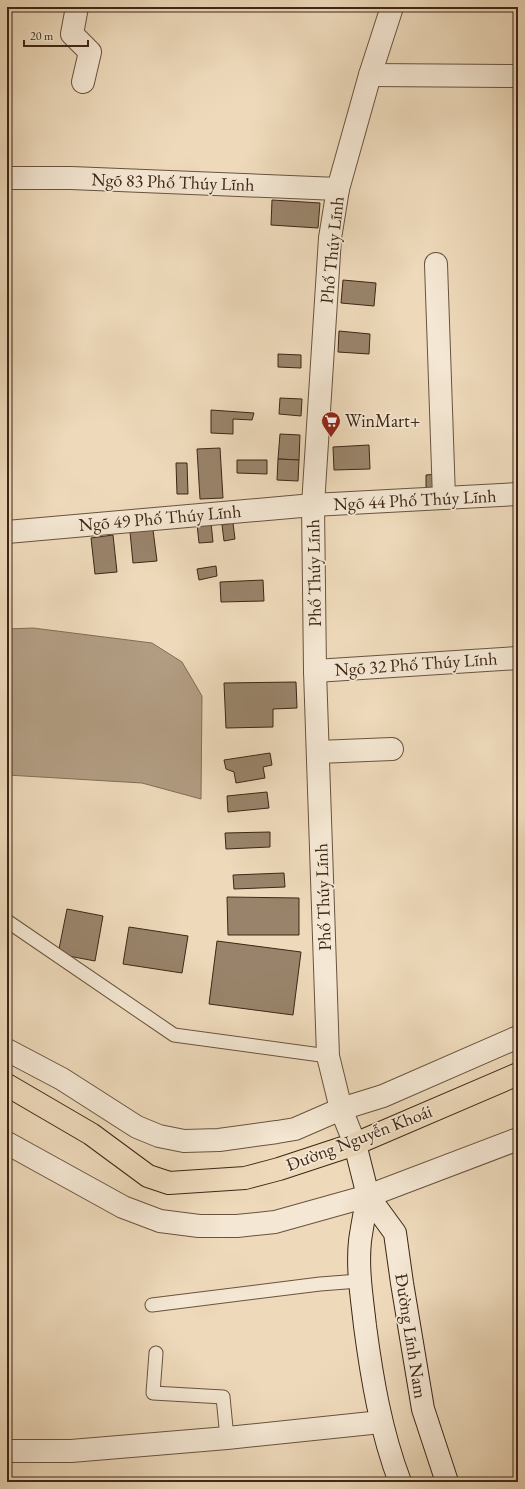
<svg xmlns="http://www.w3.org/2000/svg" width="525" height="1489" font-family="'EB Garamond',serif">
<rect width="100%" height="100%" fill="#eedabb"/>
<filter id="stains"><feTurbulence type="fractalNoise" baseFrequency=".005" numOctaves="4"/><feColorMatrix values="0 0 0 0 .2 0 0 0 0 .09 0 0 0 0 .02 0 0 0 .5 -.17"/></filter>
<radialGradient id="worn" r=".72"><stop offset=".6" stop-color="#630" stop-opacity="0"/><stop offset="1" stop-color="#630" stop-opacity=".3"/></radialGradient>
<polygon fill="#b29d83" stroke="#836d57" points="33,628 152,643 182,662 202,696 201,799 142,783 7,775 7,629"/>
<g fill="#99846b" stroke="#3d2615">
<polygon points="272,200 320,203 318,228 271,225"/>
<polygon points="343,280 376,283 374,306 341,303"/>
<polygon points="339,331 370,334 369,354 338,352"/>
<polygon points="278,354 301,355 301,368 278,367"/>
<polygon points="280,398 302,399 301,416 279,414"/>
<polygon points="211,410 254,413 252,420 233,419 233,434 211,433"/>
<polygon points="280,434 300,435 299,460 278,459"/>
<polygon points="369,445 370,469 334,470 333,447"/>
<polygon points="220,448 223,498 200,499 197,449"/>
<polygon points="278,459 299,460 298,481 277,480"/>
<polygon points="237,460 267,460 267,474 237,473"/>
<polygon points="176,463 187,463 188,494 177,494"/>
<polygon points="438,474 438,495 426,495 426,475"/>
<polygon points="211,523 213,542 199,543 197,524"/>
<polygon points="233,523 235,539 224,541 222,525"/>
<polygon points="153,530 157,561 133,563 130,532"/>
<polygon points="113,535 117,572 95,574 91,538"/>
<polygon points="216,566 217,576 199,580 197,569"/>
<polygon points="263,580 264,601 221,602 220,582"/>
<polygon points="296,682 297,708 273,709 273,727 226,728 224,683"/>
<polygon points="270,753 272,765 263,767 265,778 236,783 234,772 226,769 224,760"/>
<polygon points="267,792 269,808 228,812 227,796"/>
<polygon points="270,832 270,847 226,849 225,833"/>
<polygon points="284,873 285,887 234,889 233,875"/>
<polygon points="227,897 299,898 299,935 228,935"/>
<polygon points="67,909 103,916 95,961 58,954"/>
<polygon points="129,927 188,936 182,973 123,964"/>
<polygon points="217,941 301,952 293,1015 209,1004"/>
</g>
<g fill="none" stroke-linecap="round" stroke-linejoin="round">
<defs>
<g id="service">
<polyline points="7,921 174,1035 328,1056"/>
<polyline points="152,1305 320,1284 359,1281"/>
<polyline points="156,1353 153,1393 223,1397 227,1438"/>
</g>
<g id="minor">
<polyline points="77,7 72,34 90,52 83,82"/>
<polyline points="370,75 518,76"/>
<polyline points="7,178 71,178 338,189"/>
<polyline points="436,264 444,498"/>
<polyline points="7,532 313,505 518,494"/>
<polyline points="315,671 518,658"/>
<polyline points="318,752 392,749"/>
<polyline points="341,1109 383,1096 518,1037"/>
<polyline points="7,1451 71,1451 227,1438 381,1422"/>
</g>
<g id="tertiary">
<polyline points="7,1050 62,1079 137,1127 159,1136 184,1141 219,1140 277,1132 295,1129 341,1109"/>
<polyline points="7,1143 123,1207 160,1221 199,1226 237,1226 275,1222 368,1196 518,1139"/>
<polyline points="355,1144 341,1109 328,1056 315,671 313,505 330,238 338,189 370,75 392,7"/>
</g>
<g id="secondary">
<polyline points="355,1144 368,1196 395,1233 402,1283 423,1409 447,1482"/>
<path d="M368,1196C365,1211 362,1226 360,1241C357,1269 362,1298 365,1326C372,1379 381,1432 400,1482"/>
</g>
<polyline id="primary" points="7,1085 91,1134 148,1176 169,1183 245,1178 279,1169 355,1144 518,1074"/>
</defs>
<use href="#service" stroke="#69533e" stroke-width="15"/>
<use href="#minor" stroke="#69533e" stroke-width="24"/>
<use href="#tertiary" stroke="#69533e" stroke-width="24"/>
<use href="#secondary" stroke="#3d2615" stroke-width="24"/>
<use href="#primary" stroke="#3d2615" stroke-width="24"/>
<use href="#service" stroke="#f4e7d3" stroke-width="13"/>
<use href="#minor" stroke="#f4e7d3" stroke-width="22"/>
<use href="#tertiary" stroke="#f4e7d3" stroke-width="22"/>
<use href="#secondary" stroke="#f4e7d3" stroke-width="22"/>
<use href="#primary" stroke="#eedabb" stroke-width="22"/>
</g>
<defs>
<symbol id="supermarket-pin" viewBox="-11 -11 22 30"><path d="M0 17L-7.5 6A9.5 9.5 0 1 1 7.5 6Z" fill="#8f2418" stroke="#f4e7d3"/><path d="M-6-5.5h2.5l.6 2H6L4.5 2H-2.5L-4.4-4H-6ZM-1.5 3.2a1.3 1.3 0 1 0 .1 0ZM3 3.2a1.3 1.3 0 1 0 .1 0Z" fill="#fff"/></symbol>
</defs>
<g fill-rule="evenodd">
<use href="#supermarket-pin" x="320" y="410" width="22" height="30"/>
</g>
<g text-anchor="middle" stroke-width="3.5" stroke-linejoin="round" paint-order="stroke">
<g font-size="18" fill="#3d2615" stroke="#f4e7d3">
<text transform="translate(173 182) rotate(2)" y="6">Ngõ 83 Phố Thúy Lĩnh</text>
<text transform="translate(332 250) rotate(-84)" y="6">Phố Thúy Lĩnh</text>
<text transform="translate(415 500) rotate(-3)" y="6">Ngõ 44 Phố Thúy Lĩnh</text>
<text transform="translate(160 518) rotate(-5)" y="6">Ngõ 49 Phố Thúy Lĩnh</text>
<text transform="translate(314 573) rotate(-91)" y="6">Phố Thúy Lĩnh</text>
<text transform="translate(416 664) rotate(-4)" y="6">Ngõ 32 Phố Thúy Lĩnh</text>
<text transform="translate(323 897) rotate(-92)" y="6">Phố Thúy Lĩnh</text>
<text transform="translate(359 1138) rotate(-21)" y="6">Đường Nguyễn Khoái</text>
<text transform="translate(411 1336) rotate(81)" y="6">Đường Lĩnh Nam</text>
</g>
<g font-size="18" fill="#3d2615" stroke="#f4e7d3" text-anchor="start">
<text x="345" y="427">WinMart+</text>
</g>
</g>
<rect width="525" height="1489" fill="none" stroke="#eedabb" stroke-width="24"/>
<rect x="8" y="8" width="509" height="1473" fill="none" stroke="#3d2615" stroke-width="2"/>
<rect x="12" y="12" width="501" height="1465" fill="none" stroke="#3d2615"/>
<path d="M24 40v6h64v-6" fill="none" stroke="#3d2615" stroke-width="2"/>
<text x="30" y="40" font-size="12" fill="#3d2615" stroke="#f4e7d3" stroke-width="3" paint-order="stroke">20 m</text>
<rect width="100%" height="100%" filter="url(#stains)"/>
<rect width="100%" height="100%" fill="url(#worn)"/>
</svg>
